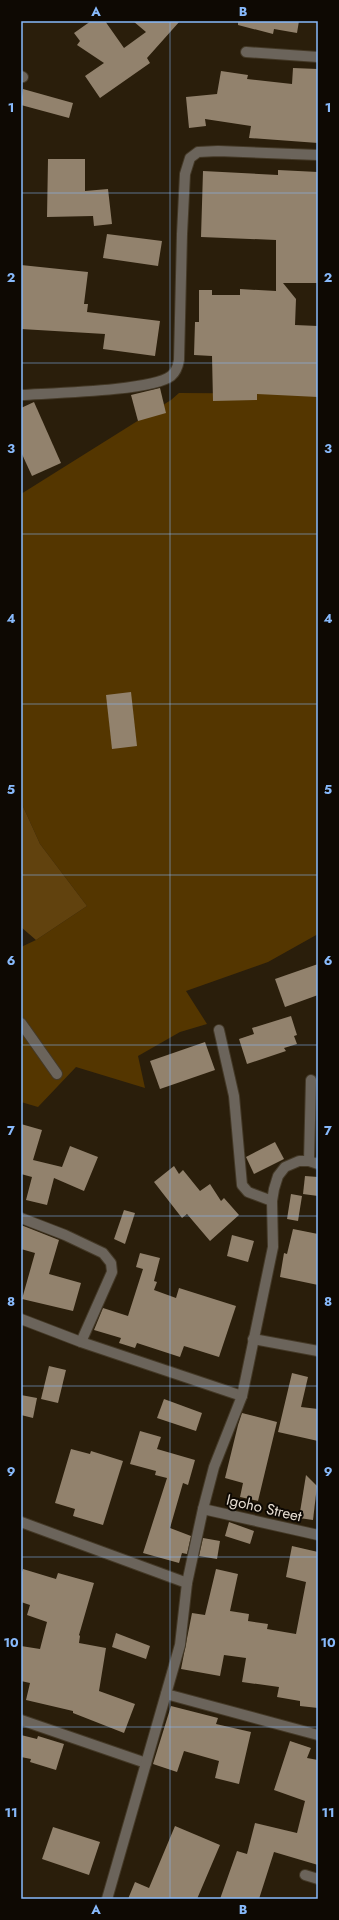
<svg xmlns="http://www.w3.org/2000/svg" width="339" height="1920" font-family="Jost,sans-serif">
<rect width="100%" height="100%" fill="#2a1e0b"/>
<polygon fill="#543600" points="179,393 318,394 318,934 268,962 186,991 207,1024 180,1032 138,1056 145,1088 76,1067 38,1107 21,1102 21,947 36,940 87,906 40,844 21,802 21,494 171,400"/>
<polygon fill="#61420e" points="21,802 40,844 87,906 36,940 21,927"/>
<g fill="#92826d">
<polygon points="91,21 105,21 124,48 146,32 133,21 180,21 147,58 150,63 100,98 85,76 104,63 77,45 80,41 74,33"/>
<polygon points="238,21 299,21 297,33 274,29 273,34 238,25"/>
<polygon points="293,68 318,69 318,143 249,138 251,126 205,119 206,126 189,128 186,97 217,94 221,71 248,75 247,79 292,84"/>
<polygon points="23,89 73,103 69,118 21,105"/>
<polygon points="48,159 85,159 85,191 108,189 112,224 94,226 93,216 47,217"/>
<polygon points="278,170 318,172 318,283 283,283 296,299 295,325 318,326 318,397 257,394 257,400 213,401 212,356 194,355 195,322 199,322 199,290 212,290 212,295 240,295 240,289 276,291 276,240 201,237 203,171 278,175"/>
<polygon points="107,234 162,241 158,266 103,258"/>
<polygon points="21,265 88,272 84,304 88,304 87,312 160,321 155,356 103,349 105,334 21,329"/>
<polygon points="160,388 166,413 138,421 131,395"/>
<polygon points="34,402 61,463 32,476 21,452 21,408"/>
<polygon points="131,692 137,746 112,749 106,695"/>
<polygon points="318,964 318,995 285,1007 275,979"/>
<polygon points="291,1016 297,1035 294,1036 297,1044 284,1048 286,1051 247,1064 239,1039 254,1034 252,1028"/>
<polygon points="205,1042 215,1070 160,1089 150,1061"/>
<polygon points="21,1124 42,1130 33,1160 62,1167 70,1146 98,1157 84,1191 54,1178 47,1205 26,1200 32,1177 21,1174"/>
<polygon points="275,1142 284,1159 254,1174 246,1157"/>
<polygon points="174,1166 179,1174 183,1170 200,1191 210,1184 221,1201 224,1198 239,1215 210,1241 187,1214 182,1218 154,1182"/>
<polygon points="305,1176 318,1177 318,1196 303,1194"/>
<polygon points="291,1194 302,1196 298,1221 287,1219"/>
<polygon points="124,1210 135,1213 125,1244 114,1239"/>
<polygon points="21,1225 59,1240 49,1274 81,1283 73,1311 22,1299 35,1253 21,1249"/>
<polygon points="293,1229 318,1234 318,1285 280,1277 284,1253 287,1254"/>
<polygon points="232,1235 254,1241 248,1262 227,1256"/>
<polygon points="140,1253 160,1258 154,1281 157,1282 154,1290 176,1298 179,1288 236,1306 219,1357 184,1346 180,1357 137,1343 135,1348 119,1343 121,1338 94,1330 103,1308 128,1316 143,1269 136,1267"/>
<polygon points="49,1366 66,1370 58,1403 41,1399"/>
<polygon points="292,1373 308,1377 301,1407 318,1409 318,1441 278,1432"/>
<polygon points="21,1395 37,1398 33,1418 21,1415"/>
<polygon points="164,1399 202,1413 196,1431 157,1418"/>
<polygon points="242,1413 277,1422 258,1501 240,1497 243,1483 225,1478 238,1425"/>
<polygon points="140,1431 161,1437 157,1449 195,1460 188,1485 183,1483 170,1528 191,1536 187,1554 182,1553 179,1563 143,1553 167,1478 155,1475 156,1471 130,1464"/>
<polygon points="71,1449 90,1454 91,1451 123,1461 103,1525 73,1516 75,1509 55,1503"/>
<polygon points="306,1475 317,1486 313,1520 299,1518"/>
<polygon points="229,1522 254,1531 250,1544 225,1536"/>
<polygon points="203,1538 220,1541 217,1559 199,1556"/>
<polygon points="292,1546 318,1552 318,1708 300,1706 300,1701 277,1697 279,1687 242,1682 246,1658 224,1655 220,1676 181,1669 192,1613 205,1615 216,1569 238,1574 230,1611 249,1614 248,1621 268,1624 267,1629 296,1634 306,1582 286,1577"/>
<polygon points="23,1569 56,1579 58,1573 94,1583 79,1635 80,1636 79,1643 106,1648 99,1691 135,1704 124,1733 73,1713 73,1711 26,1700 30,1683 21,1681 21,1646 40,1649 47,1622 27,1615 30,1605 21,1602 21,1575"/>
<polygon points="116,1633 150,1646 146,1659 112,1647"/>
<polygon points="171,1706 218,1718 216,1724 251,1732 239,1784 215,1778 219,1761 184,1751 177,1772 153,1764"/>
<polygon points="21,1735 37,1739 38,1736 64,1744 56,1770 30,1762 31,1759 21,1757"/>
<polygon points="290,1741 311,1748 307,1758 318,1760 318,1865 274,1852 259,1899 220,1899 237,1851 247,1854 255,1823 297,1833 305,1801 274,1790"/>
<polygon points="175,1826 220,1845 197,1899 128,1899 135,1882 149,1888"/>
<polygon points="53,1827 100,1842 89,1875 42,1859"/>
</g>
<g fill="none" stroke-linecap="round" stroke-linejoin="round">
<defs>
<g id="minor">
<polyline points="246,52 318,57"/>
<polyline points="21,76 23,77"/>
<path d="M21,395C50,393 152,391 171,376C176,372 178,366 179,360L182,234L185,174L190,158L198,152L218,151L318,155"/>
<polyline points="21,1023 57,1074"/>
<polyline points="219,1030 234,1096 242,1185 248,1192 272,1201"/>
<polyline points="309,1161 311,1080"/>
<polyline points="21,1218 65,1235 103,1253 111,1263 112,1272 81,1342"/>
<polyline points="21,1319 81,1342 242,1396"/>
<polyline points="253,1339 318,1351"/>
<polyline points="203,1509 318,1535"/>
<polyline points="21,1522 187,1583"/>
<polyline points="166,1694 318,1735"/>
<polyline points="21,1720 146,1763"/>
<polyline points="305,1875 318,1879"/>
<polyline points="107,1899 180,1645 187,1583 203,1509 214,1467 242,1396 273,1247 272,1201 274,1189 278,1176 285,1167 299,1161 309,1161 318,1164"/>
</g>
</defs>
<use href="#minor" stroke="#443927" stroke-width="12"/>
<use href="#minor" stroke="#6b645b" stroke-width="10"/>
</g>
<path fill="none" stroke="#88bafc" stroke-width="1" stroke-opacity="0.55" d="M170,21V1899M21,193H318M21,363H318M21,534H318M21,704H318M21,875H318M21,1045H318M21,1216H318M21,1386H318M21,1557H318M21,1727H318"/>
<g text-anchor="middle" stroke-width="4" stroke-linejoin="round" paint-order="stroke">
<g font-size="15" fill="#e6ddd2" stroke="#0e0903">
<text transform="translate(264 1508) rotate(13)" y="5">Igoho Street</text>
</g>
</g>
<rect width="339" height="1920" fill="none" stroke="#0e0903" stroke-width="44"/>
<rect x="22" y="22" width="295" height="1876" fill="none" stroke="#88bafc" stroke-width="1.5"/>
<g font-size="13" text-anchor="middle" font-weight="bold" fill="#88bafc">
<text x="96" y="16">A</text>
<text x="243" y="16">B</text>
<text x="11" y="112">1</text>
<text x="328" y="112">1</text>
<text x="11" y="282">2</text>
<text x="328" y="282">2</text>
<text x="11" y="453">3</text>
<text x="328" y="453">3</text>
<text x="11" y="623">4</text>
<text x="328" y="623">4</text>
<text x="11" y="794">5</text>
<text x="328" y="794">5</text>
<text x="11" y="965">6</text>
<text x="328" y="965">6</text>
<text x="11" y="1135">7</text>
<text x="328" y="1135">7</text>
<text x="11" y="1306">8</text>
<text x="328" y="1306">8</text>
<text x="11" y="1476">9</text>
<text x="328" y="1476">9</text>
<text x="11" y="1647">10</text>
<text x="328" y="1647">10</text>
<text x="11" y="1817">11</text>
<text x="328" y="1817">11</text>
<text x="96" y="1914">A</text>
<text x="243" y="1914">B</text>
</g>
</svg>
